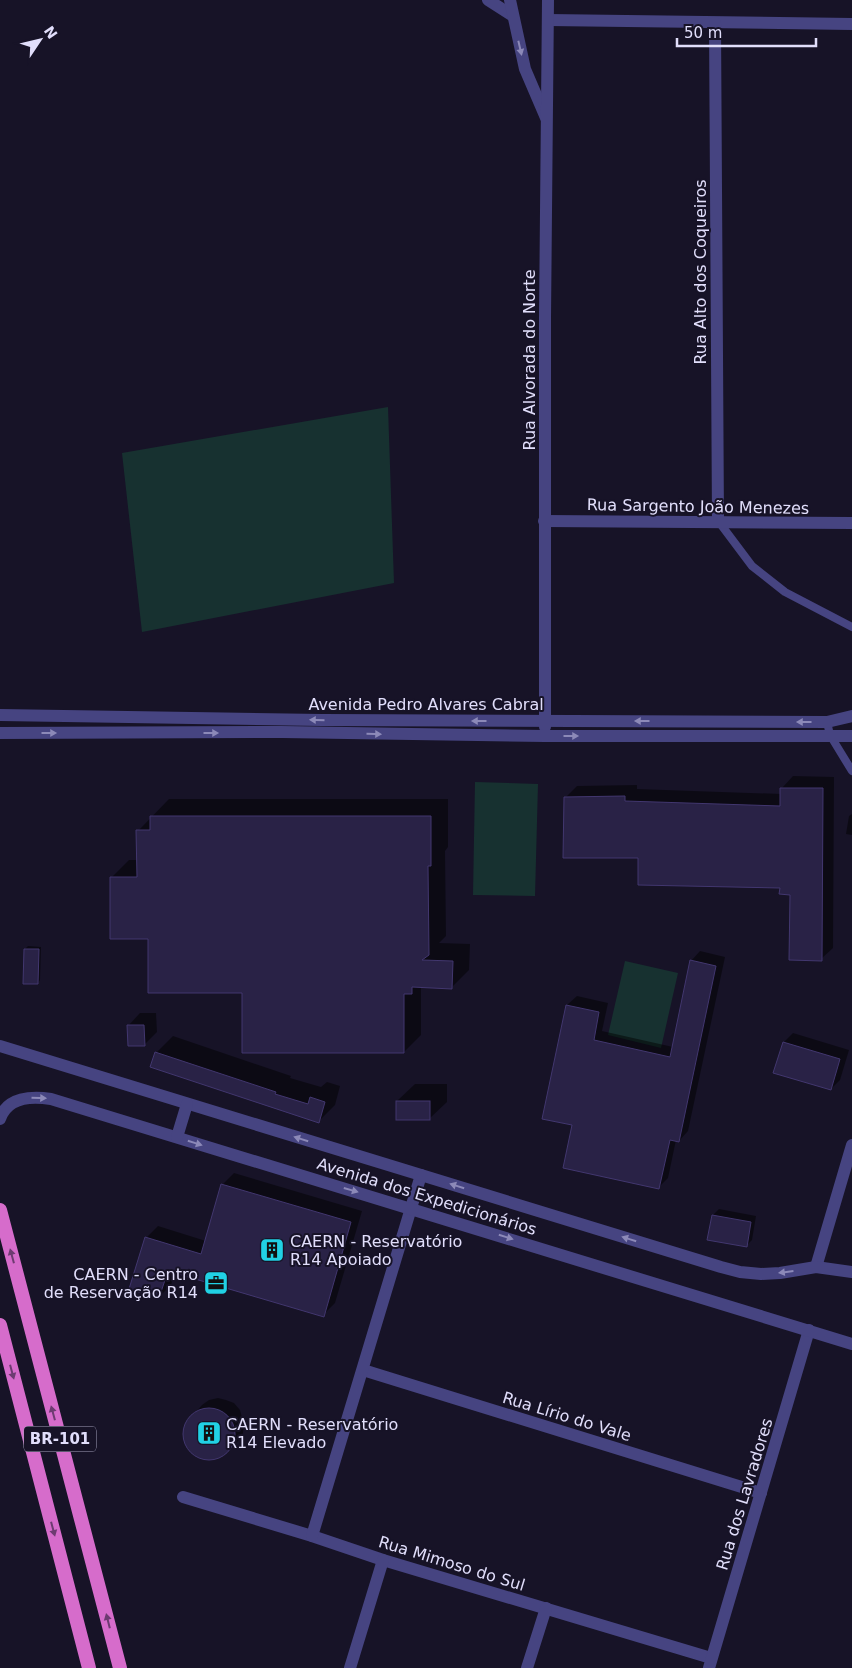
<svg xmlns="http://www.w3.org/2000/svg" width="852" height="1668" font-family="'DejaVu Sans',sans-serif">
<rect width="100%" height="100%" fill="#171327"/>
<g fill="#173130">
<polygon points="388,407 394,583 142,632 122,453"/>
<polygon points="475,782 538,784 535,896 473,895"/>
<polygon points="625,961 678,973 661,1048 608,1035"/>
</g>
<g fill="#0007">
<polygon points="793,776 834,777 833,948 821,959 791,894 781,887 640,857 566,797 577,786 637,785 637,789 782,794 782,788"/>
<polygon points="169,799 448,799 448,847 445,851 446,936 439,943 470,944 469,970 452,987 421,986 421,1035 404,1052 244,992 149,938 111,878 129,860 138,860 138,831"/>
<polygon points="852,814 852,835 846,834 849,816"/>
<polygon points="28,946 41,947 40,980 38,983 25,949"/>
<polygon points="700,951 725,957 688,1131 679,1141 676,1140 668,1178 659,1187 573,1124 567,1005 577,996 608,1003 602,1031 673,1047 691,961"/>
<polygon points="140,1013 156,1013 157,1032 144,1045 128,1026"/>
<polygon points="793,1033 849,1050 840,1080 831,1089 784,1042"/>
<polygon points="173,1036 291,1076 290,1078 321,1087 327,1082 340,1086 335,1105 319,1121 156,1053"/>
<polygon points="415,1084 447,1084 447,1102 429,1119 397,1101"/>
<polygon points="234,1173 362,1211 335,1303 323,1315 175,1272 171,1285 159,1297 146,1238 158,1226 206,1241 222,1185"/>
<polygon points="719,1209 756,1216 752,1240 746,1246 713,1215"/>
<polygon points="218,1398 226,1400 234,1403 240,1410 244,1425 243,1433 239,1440 229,1450 216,1458 208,1459 193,1453 188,1447 184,1430 187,1422 202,1405 209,1400"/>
</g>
<g fill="#292246" stroke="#42376f">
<polygon points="780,788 823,788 822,961 789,960 790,895 779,894 780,888 638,885 638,858 563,858 564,797 625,796 625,801 780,806"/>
<polygon points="150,816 431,816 431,866 428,866 429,955 422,960 453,961 452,989 412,987 412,994 404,994 404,1053 242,1053 242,993 148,993 148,939 110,939 110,877 137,877 136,830 150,830"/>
<polygon points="24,949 39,949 38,984 23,984"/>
<polygon points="690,960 716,966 679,1142 670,1140 659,1189 563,1168 572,1125 542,1119 566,1005 599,1012 594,1040 670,1057"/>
<polygon points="127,1025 144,1025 145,1046 128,1046"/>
<polygon points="783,1042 840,1059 831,1090 773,1073"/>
<polygon points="155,1052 276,1092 275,1094 308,1104 310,1097 325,1102 319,1123 150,1067"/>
<rect x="396" y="1101" width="34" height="19"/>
<polygon points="221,1184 351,1222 324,1317 168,1271 159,1298 129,1289 145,1237 201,1254"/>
<polygon points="712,1215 751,1222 747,1247 707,1240"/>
<circle cx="209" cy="1434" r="26"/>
</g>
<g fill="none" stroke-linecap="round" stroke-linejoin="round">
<g stroke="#464481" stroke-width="8">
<polyline points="719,522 752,566 785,592 852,627"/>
<polyline points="827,722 830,735 852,771"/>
</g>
<g stroke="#464481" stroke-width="12">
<polyline points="488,0 513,16"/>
<polyline points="510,0 525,69 546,118"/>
<polyline points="548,20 852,24"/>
<polyline points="715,23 718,521"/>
<polyline points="544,521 852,523"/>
<polyline points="816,1267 852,1145"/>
<polyline points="363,1370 761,1493"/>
<polyline points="183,1497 312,1536 383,1560 711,1658"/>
<polyline points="312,1536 421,1175"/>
<polyline points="350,1668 383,1560"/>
<polyline points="527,1668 546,1608"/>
<polyline points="709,1668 809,1330"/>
</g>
<g stroke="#464481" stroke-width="12">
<polyline points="0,715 322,720 827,722 852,716"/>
<polyline points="545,727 545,318 548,0"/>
<polyline points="0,733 282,732 545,736 852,736"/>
<polyline points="0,1046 721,1267 740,1272 761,1274 780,1273 816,1267 852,1272"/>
<path d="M0,1119C7,1097 32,1096 51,1099L852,1344"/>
<polyline points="177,1137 187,1104"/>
</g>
<g stroke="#d66ccb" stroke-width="14">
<polyline points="0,1210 120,1668"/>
<polyline points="0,1325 89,1668"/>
</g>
</g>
<defs><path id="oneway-solid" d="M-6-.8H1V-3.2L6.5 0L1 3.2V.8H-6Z" transform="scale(1.25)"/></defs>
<g fill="#8c89b8">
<use href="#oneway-solid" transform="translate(520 48) rotate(77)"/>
<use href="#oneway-solid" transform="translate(317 720) rotate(-179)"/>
<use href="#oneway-solid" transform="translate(479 721) rotate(-180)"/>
<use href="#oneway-solid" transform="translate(642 721) rotate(-180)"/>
<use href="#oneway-solid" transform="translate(804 722) rotate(-180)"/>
<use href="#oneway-solid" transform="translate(49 733)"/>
<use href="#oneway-solid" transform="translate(211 733)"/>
<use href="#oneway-solid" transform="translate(374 734) rotate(1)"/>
<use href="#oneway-solid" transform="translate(571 736)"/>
<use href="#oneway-solid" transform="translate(39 1098) rotate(2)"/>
<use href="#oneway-solid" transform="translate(301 1139) rotate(-163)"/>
<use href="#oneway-solid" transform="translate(195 1143) rotate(17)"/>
<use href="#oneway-solid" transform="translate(457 1186) rotate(-163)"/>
<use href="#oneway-solid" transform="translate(351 1190) rotate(16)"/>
<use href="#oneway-solid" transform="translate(506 1237) rotate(17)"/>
<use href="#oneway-solid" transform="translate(629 1239) rotate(-163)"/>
<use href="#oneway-solid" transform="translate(786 1272) rotate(173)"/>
</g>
<g fill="#6d3b71">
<use href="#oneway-solid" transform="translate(12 1256) rotate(-105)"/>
<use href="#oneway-solid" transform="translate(12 1372) rotate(75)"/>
<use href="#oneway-solid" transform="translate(53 1413) rotate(-105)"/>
<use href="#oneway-solid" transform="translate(53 1529) rotate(75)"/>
<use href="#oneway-solid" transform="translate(108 1621) rotate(-104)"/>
</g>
<defs>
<symbol id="building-square" viewBox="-11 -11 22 22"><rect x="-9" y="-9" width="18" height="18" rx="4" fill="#21d1e4" stroke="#171327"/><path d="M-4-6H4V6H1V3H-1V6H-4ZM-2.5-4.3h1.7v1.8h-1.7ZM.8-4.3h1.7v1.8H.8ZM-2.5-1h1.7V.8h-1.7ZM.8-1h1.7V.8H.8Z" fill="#111"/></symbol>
<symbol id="office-square" viewBox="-11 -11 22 22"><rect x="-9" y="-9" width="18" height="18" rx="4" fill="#21d1e4" stroke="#171327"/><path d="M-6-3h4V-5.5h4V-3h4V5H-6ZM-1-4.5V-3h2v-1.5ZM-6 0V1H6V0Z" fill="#111"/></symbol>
</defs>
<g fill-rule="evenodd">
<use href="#building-square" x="258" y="1236" width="28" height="28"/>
<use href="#office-square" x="202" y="1269" width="28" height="28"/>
<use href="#building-square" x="195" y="1419" width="28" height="28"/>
</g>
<g text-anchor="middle" stroke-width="4" stroke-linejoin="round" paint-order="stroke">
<rect fill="#171327" stroke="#a4a1bb" stroke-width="1" x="24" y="1426.5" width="72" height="25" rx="4"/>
<g font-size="15" font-weight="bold" fill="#e1defb">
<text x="60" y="1444">BR-101</text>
</g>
<g font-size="16" fill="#e1defb" stroke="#171327">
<text transform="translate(700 272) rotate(-90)" y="6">Rua Alto dos Coqueiros</text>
<text transform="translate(529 360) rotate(-90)" y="6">Rua Alvorada do Norte</text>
<text transform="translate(698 506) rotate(1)" y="6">Rua Sargento João Menezes</text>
<text x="426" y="710">Avenida Pedro Alvares Cabral</text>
<text transform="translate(427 1196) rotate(17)" y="6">Avenida dos Expedicionários</text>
<text transform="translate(567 1416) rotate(17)" y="6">Rua Lírio do Vale</text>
<text transform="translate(744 1494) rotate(-73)" y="6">Rua dos Lavradores</text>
<text transform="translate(452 1563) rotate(17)" y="6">Rua Mimoso do Sul</text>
</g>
<g font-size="16" fill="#e1defb" stroke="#171327" text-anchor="start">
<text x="290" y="1247">CAERN - Reservatório<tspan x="290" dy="18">R14 Apoiado</tspan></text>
<text x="198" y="1280" text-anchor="end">CAERN - Centro<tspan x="198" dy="18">de Reservação R14</tspan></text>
<text x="226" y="1430">CAERN - Reservatório<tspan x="226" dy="18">R14 Elevado</tspan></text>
</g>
</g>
<g transform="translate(40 40) rotate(55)" stroke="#171327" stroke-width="4" paint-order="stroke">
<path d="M0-4L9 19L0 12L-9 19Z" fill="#e1defb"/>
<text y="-8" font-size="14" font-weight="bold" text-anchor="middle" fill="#e1defb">N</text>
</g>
<path d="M677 38v8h139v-8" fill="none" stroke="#e1defb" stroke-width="2.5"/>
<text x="684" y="38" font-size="15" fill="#e1defb" stroke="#171327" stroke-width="4" paint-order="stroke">50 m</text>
</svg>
